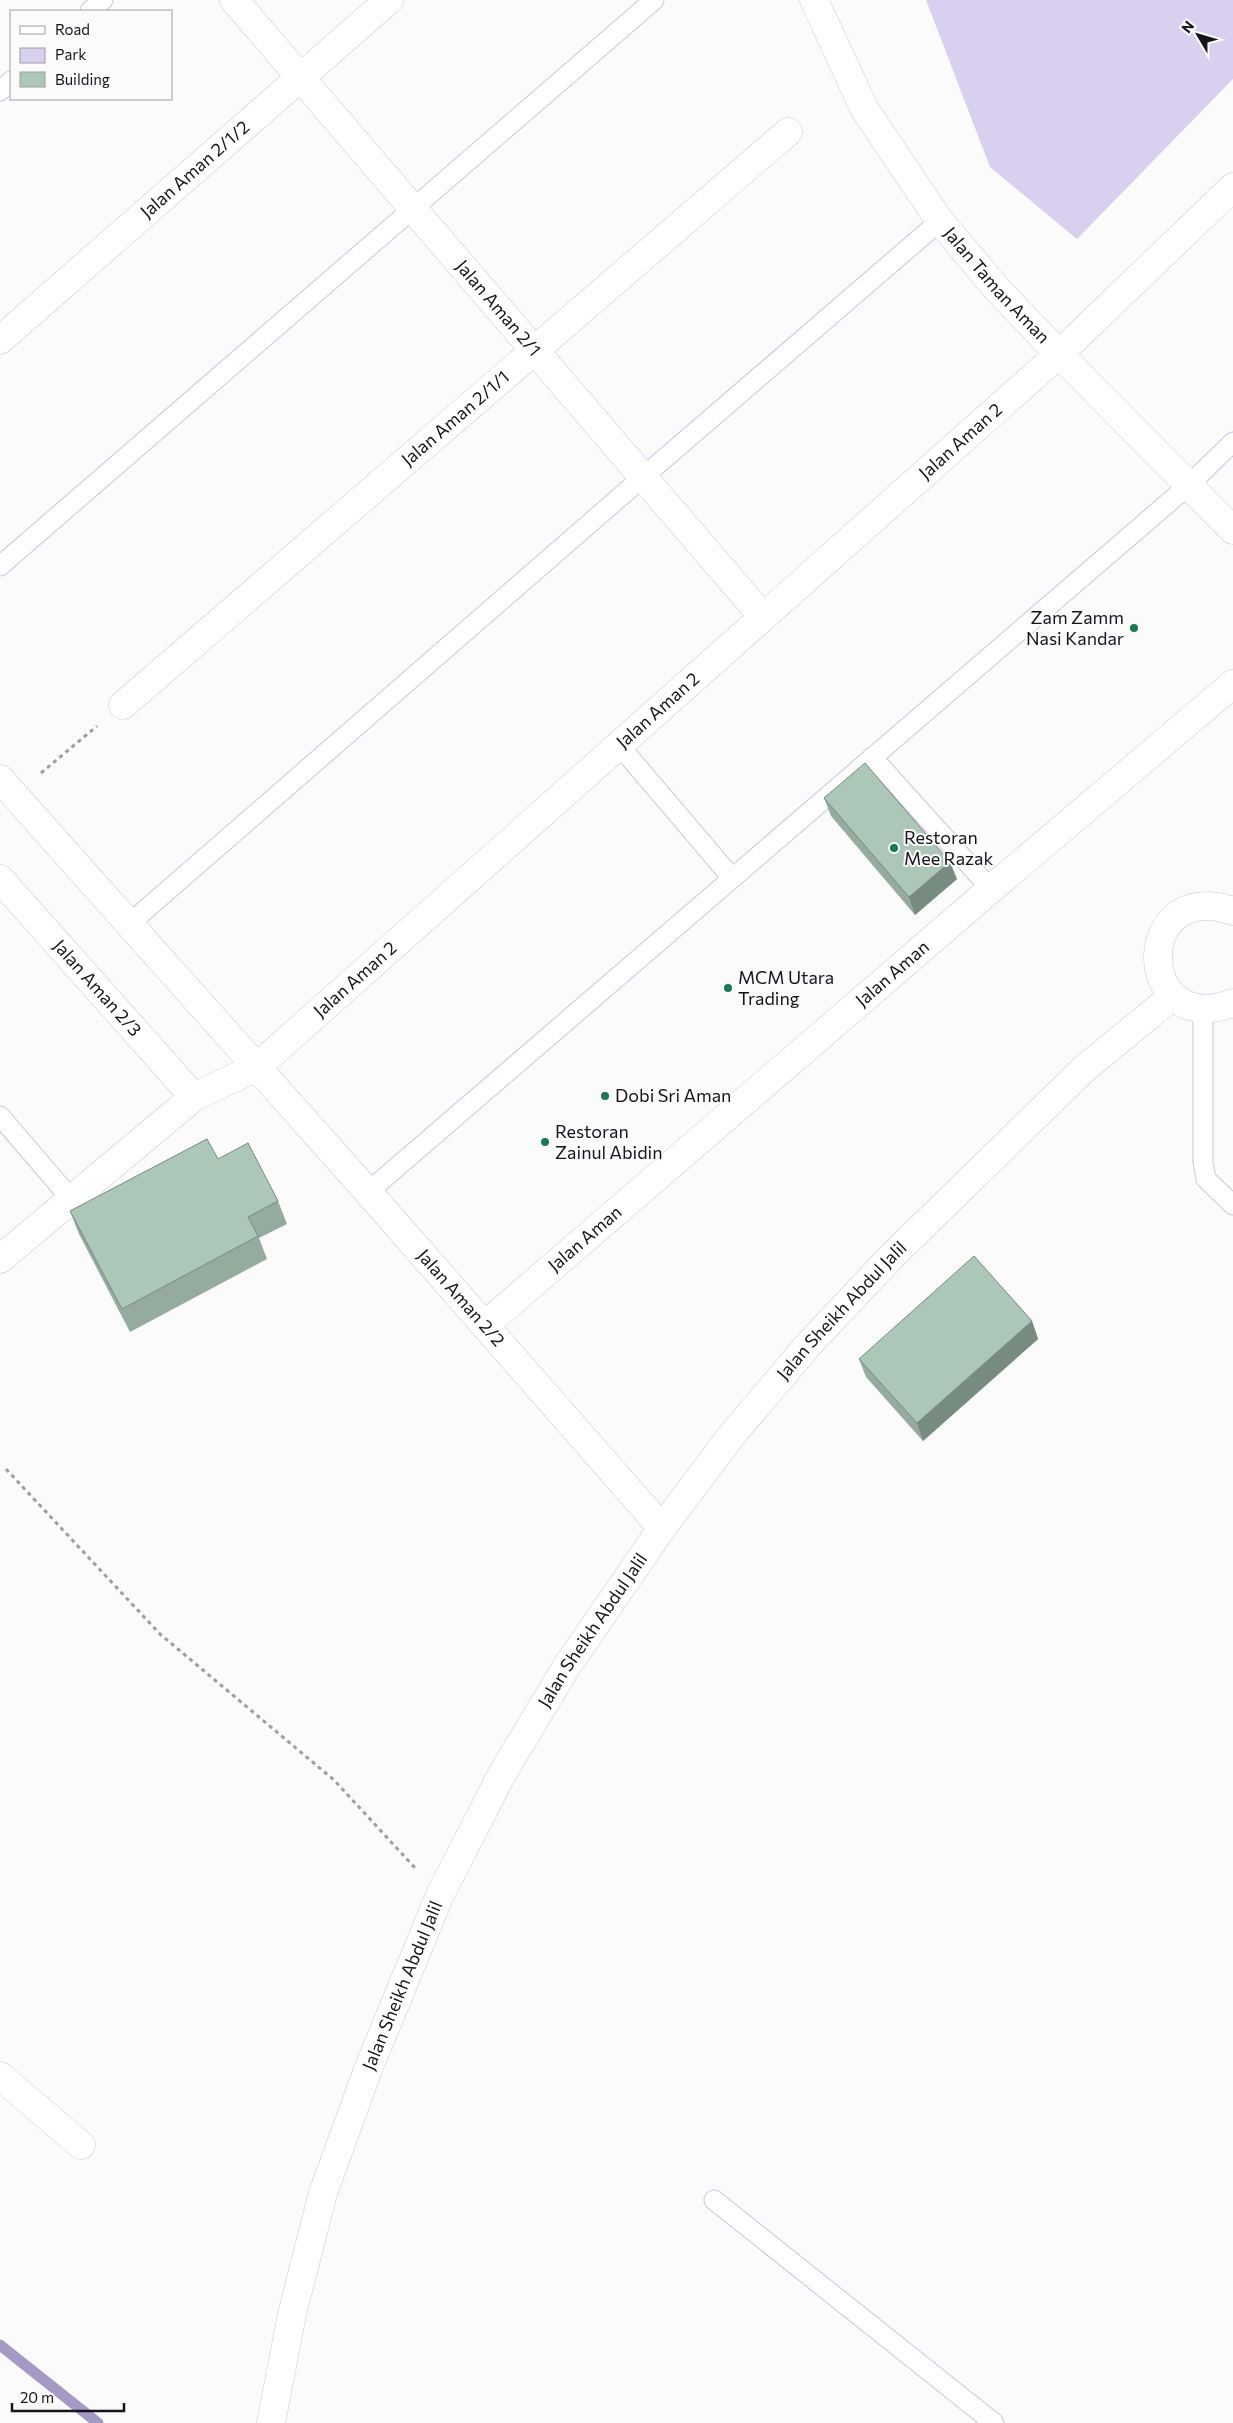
<svg xmlns="http://www.w3.org/2000/svg" width="1233" height="2423" font-family="Commissioner,sans-serif">
<rect width="100%" height="100%" fill="#fbfbfb"/>
<polygon fill="#d8d0ee" points="926,0 1233,0 1233,79 1077,239 990,167"/>
<g fill="none" stroke-linecap="round" stroke-linejoin="round">
<polyline stroke="#a599c5" stroke-width="11" points="0,2345 98,2423"/>
<defs>
<g id="service">
<polyline points="90,11 103,0"/>
<polyline points="0,91 11,81"/>
<polyline points="0,566 654,0"/>
<polyline points="619,745 732,878"/>
<polyline points="872,757 991,889"/>
<polyline points="129,924 643,477 940,221"/>
<polyline points="1203,1009 1203,1162 1206,1179 1233,1205"/>
<polyline points="0,1116 71,1199"/>
<polyline points="368,1192 1189,485 1233,442"/>
<polyline points="714,2200 994,2423"/>
</g>
<g id="minor">
<path id="s1" d="M234,0L763,617"/>
<path id="s2" d="M0,340L389,0"/>
<path id="s3" d="M123,705L788,132"/>
<path id="s4" d="M0,779L368,1192L662,1528"/>
<path id="s5" d="M0,879L194,1097"/>
<path id="s6" d="M0,1259L194,1097L257,1067L1059,354L1233,187"/>
<path id="s7" d="M485,1325L991,889L1233,684"/>
<polyline points="0,2076 81,2145"/>
</g>
<g id="tertiary">
<path id="s8" d="M814,0L865,110L940,221L996,288L1059,354L1233,530"/>
<path d="M1233,911C1132,876 1134,1040 1233,1003"/>
<path id="s9" d="M271,2423L292,2314L323,2193L369,2067L440,1895L502,1774L567,1666L662,1528L732,1435L809,1344L892,1256L1085,1068L1173,996"/>
</g>
</defs>
<use href="#service" stroke="#ccc6e0" stroke-width="21"/>
<use href="#minor" stroke="#ccc6e0" stroke-width="29"/>
<use href="#tertiary" stroke="#ccc6e0" stroke-width="29"/>
<g stroke="#9e9da1" stroke-width="3" stroke-dasharray="4 4" stroke-linecap="butt">
<polyline points="41,773 97,726"/>
<polyline points="6,1469 160,1634 334,1780 416,1869"/>
</g>
<use href="#service" stroke="#fff" stroke-width="19"/>
<use href="#minor" stroke="#fff" stroke-width="28"/>
<use href="#tertiary" stroke="#fff" stroke-width="28"/>
</g>
<g fill="#94ab9e">
<polygon points="824,798 957,879 915,915 831,816"/>
<polygon points="218,1159 278,1201 287,1224 259,1238 267,1259 130,1332 79,1234 70,1211"/>
<polygon points="1032,1321 1038,1339 923,1441 866,1377 859,1359"/>
</g>
<g fill="#788b81">
<polygon points="950,862 957,879 915,915 909,897"/>
<polygon points="1032,1321 1038,1339 923,1441 917,1423"/>
</g>
<g fill="#acc7b8" stroke="#788b81">
<polygon points="865,763 950,862 909,897 824,798"/>
<polygon points="207,1139 218,1159 248,1143 278,1201 248,1217 258,1236 122,1309 70,1211"/>
<polygon points="974,1256 1032,1321 917,1423 859,1359"/>
</g>
<g fill="#167a52" stroke="#fbfbfb" stroke-width="2">
<circle cx="1134" cy="628" r="5"/>
<circle cx="894" cy="848" r="5"/>
<circle cx="728" cy="988" r="5"/>
<circle cx="605" cy="1096" r="5"/>
<circle cx="545" cy="1142" r="5"/>
</g>
<g text-anchor="middle" stroke-width="4" stroke-linejoin="round" paint-order="stroke">
<g font-size="18" fill="#15131c" stroke="#fbfbfb">
<text dy="6" stroke="none"><textPath href="#s2" startOffset="259">Jalan Aman 2/1/2</textPath></text>
<text dy="6" stroke="none"><textPath href="#s8" startOffset="341">Jalan Taman Aman</textPath></text>
<text dy="6" stroke="none"><textPath href="#s1" startOffset="406">Jalan Aman 2/1</textPath></text>
<text dy="6" stroke="none"><textPath href="#s3" startOffset="439">Jalan Aman 2/1/1</textPath></text>
<text dy="6" stroke="none"><textPath href="#s6" startOffset="1264">Jalan Aman 2</textPath></text>
<text dy="6" stroke="none"><textPath href="#s6" startOffset="859">Jalan Aman 2</textPath></text>
<text dy="6" stroke="none"><textPath href="#s7" startOffset="538">Jalan Aman</textPath></text>
<text dy="6" stroke="none"><textPath href="#s6" startOffset="454">Jalan Aman 2</textPath></text>
<text dy="6" stroke="none"><textPath href="#s5" startOffset="146">Jalan Aman 2/3</textPath></text>
<text dy="6" stroke="none"><textPath href="#s7" startOffset="132">Jalan Aman</textPath></text>
<text dy="6" stroke="none"><textPath href="#s4" startOffset="694">Jalan Aman 2/2</textPath></text>
<text dy="6" stroke="none"><textPath href="#s9" startOffset="1268">Jalan Sheikh Abdul Jalil</textPath></text>
<text dy="6" stroke="none"><textPath href="#s9" startOffset="862">Jalan Sheikh Abdul Jalil</textPath></text>
<text dy="6" stroke="none"><textPath href="#s9" startOffset="458">Jalan Sheikh Abdul Jalil</textPath></text>
</g>
<g font-size="18" fill="#15131c" stroke="#fbfbfb" text-anchor="start">
<text x="1124" y="624" text-anchor="end">Zam Zamm<tspan x="1124" dy="21">Nasi Kandar</tspan></text>
<text x="904" y="844">Restoran<tspan x="904" dy="21">Mee Razak</tspan></text>
<text x="738" y="984">MCM Utara<tspan x="738" dy="21">Trading</tspan></text>
<text x="615" y="1102">Dobi Sri Aman</text>
<text x="555" y="1138">Restoran<tspan x="555" dy="21">Zainul Abidin</tspan></text>
</g>
</g>
<rect x="10" y="10" width="162" height="90" fill="#fbfbfb" stroke="#9f9ea2"/>
<rect x="20" y="26" width="25" height="8" fill="#ffffff" stroke="#9f9ea2"/>
<text x="55" y="35" font-size="15" fill="#15131c">Road</text>
<rect x="20" y="48" width="25" height="15" fill="#d8d0ee" stroke="#9f9ea2"/>
<text x="55" y="60" font-size="15" fill="#15131c">Park</text>
<rect x="20" y="72" width="25" height="15" fill="#acc7b8" stroke="#9f9ea2"/>
<text x="55" y="85" font-size="15" fill="#15131c">Building</text>
<g transform="translate(1198 35) rotate(308)" stroke="#fbfbfb" stroke-width="4" paint-order="stroke">
<path d="M0-4L9 19L0 12L-9 19Z" fill="#15131c"/>
<text y="-8" font-size="14" font-weight="bold" text-anchor="middle" fill="#15131c">N</text>
</g>
<path d="M12 2403v8h112v-8" fill="none" stroke="#15131c" stroke-width="2.5"/>
<text x="20" y="2403" font-size="15" fill="#15131c" stroke="#fbfbfb" stroke-width="4" paint-order="stroke">20 m</text>
</svg>
